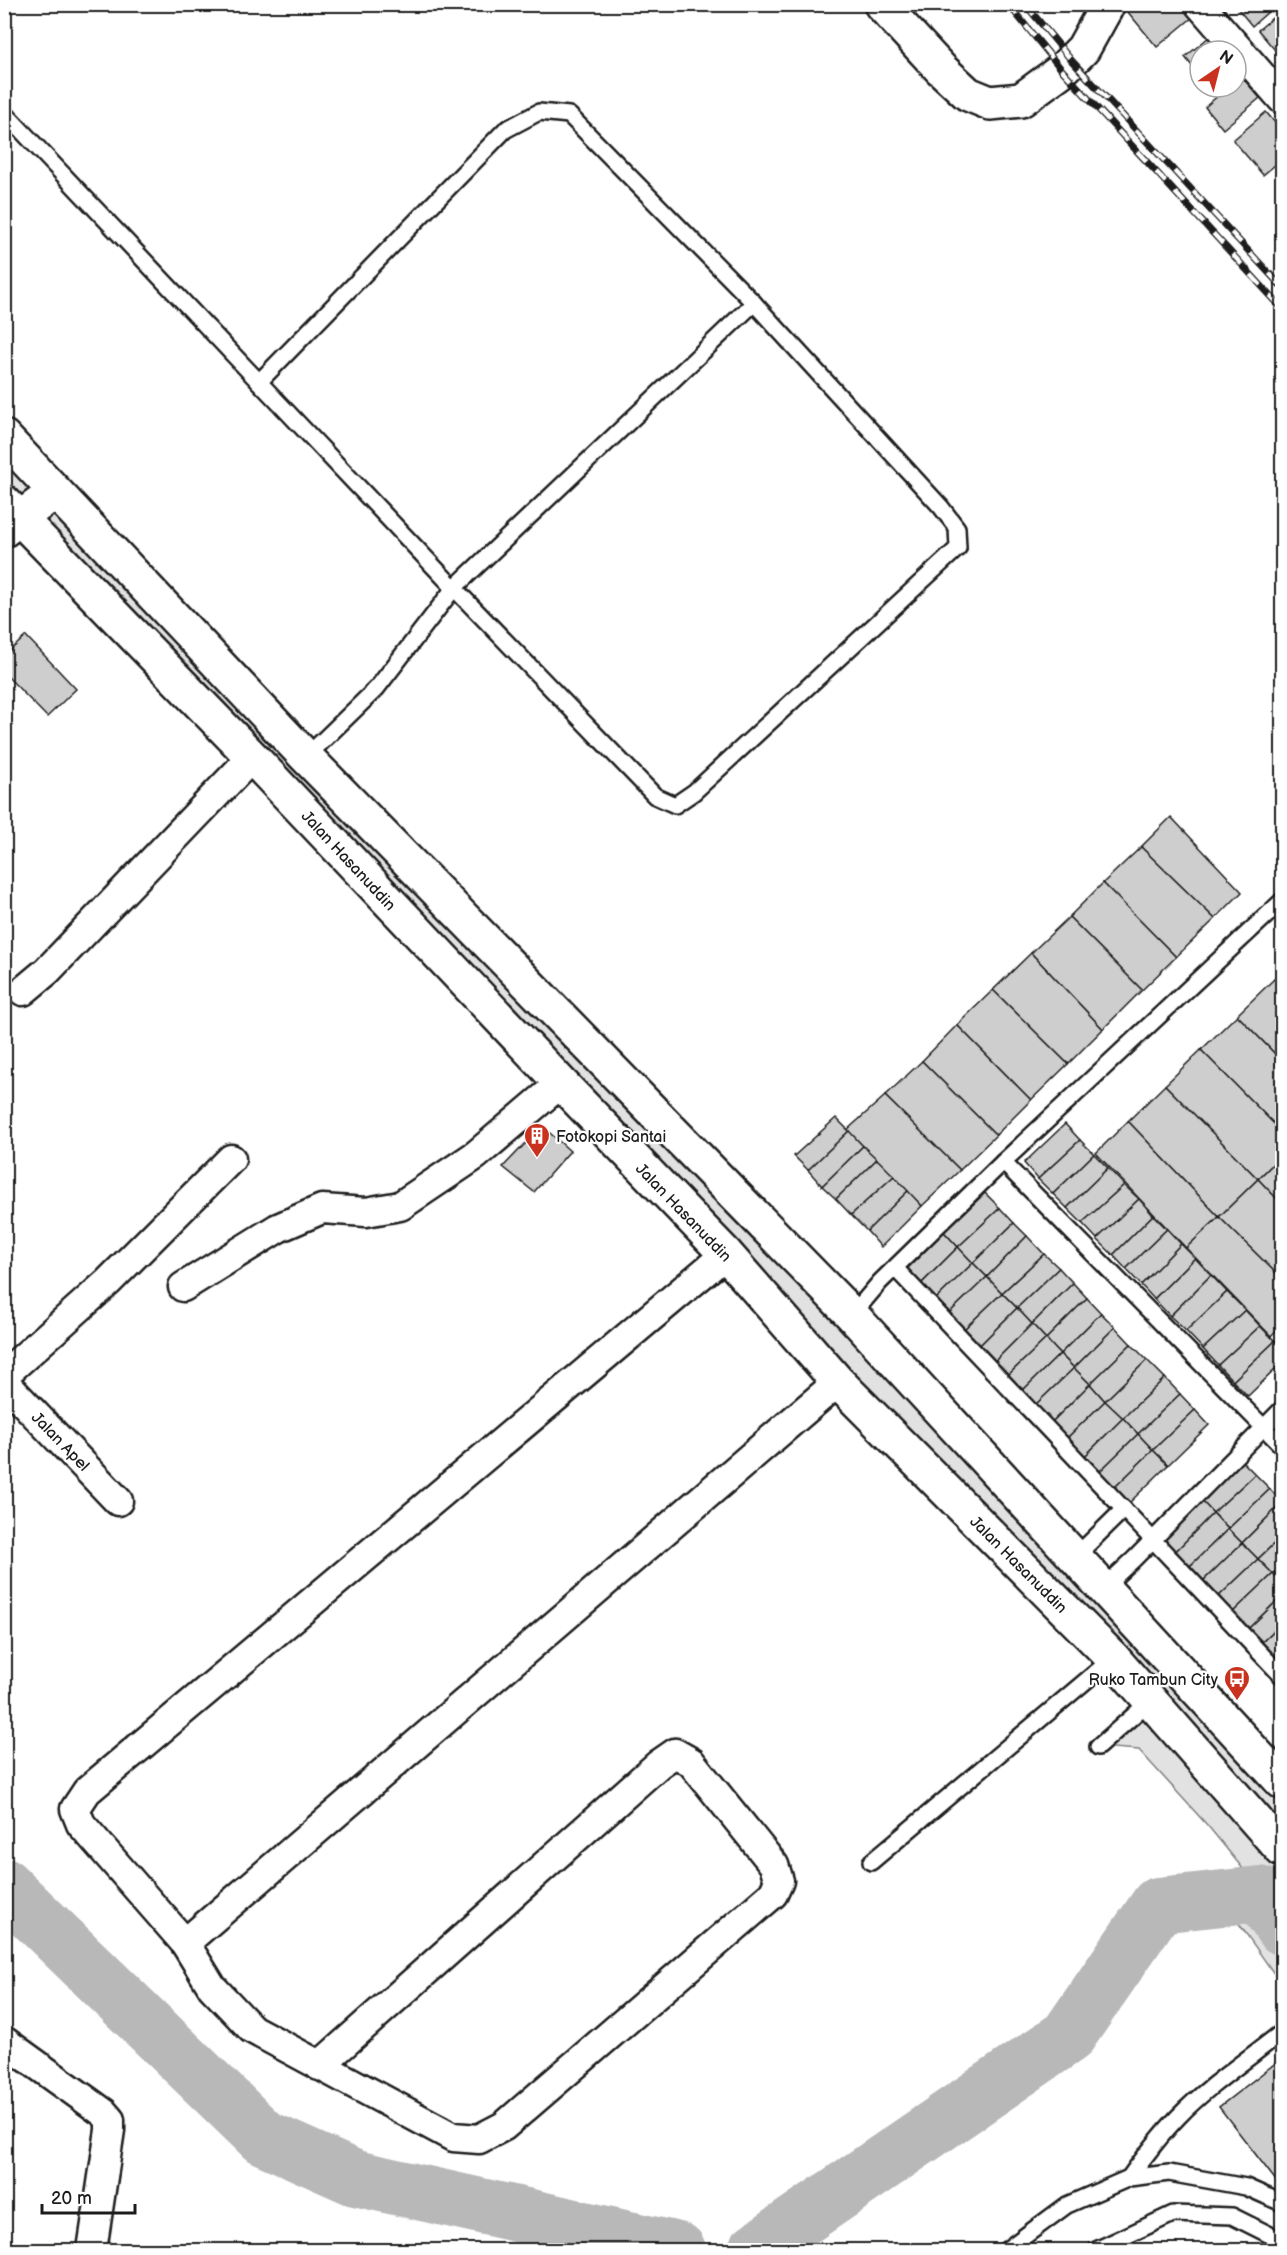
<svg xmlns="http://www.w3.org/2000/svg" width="1287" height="2255" font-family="'Balsamiq Sans',sans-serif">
<rect width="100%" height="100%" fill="#fff"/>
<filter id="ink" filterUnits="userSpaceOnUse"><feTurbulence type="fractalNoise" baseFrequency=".0167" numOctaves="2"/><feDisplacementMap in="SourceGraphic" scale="12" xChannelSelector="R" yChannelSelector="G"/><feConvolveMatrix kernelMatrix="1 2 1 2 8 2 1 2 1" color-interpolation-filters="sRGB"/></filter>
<g filter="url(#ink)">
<g fill="#e2e2e2" stroke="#7f7f7f" stroke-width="1.5">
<polygon points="4,438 34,496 5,499"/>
<polygon points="51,507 1282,1782 1282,1985 1221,1898 1244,1870 1208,1826 1139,1750 1098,1747 1151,1700 38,516"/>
</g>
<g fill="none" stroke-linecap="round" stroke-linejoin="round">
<g stroke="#b8b8b8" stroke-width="56">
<polyline points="4,1886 263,2137 355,2178 678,2250"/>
<polyline points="756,2250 1068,2036 1158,1905 1260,1894 1282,1927"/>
</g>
</g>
<g fill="#cecece" stroke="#1c1c1c" stroke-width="1.5">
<polygon points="1134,4 1182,4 1193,17 1157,47 1127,11"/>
<polygon points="1234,4 1277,4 1252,26"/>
<polygon points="1282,10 1282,54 1280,56 1258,30"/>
<polygon points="1209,37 1220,51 1200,51 1200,76 1185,57"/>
<polygon points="1282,62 1282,78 1275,69"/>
<polygon points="1241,76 1260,98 1223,129 1205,107 1228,87 1236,87 1236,81"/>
<polygon points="1266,112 1282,131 1282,159 1263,175 1233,140"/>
<polygon points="26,636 76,689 47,717 4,673 4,656"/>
<polygon points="1171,817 1242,892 1215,919 1141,847"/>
<polygon points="1141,847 1215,919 1176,957 1103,883"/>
<polygon points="1103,883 1176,957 1142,990 1069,917"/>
<polygon points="1069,917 1142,990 1103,1029 1031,953"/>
<polygon points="1031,953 1103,1029 1068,1064 993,990"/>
<polygon points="1282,970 1282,988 1274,979"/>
<polygon points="1274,979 1282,988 1282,1061 1237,1015"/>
<polygon points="993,990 1068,1064 1031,1100 957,1025"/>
<polygon points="1237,1015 1282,1061 1282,1132 1201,1050"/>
<polygon points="957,1025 1031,1100 996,1135 922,1061"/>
<polygon points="1201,1050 1282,1132 1282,1155 1258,1179 1165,1085"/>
<polygon points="922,1061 996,1135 960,1170 885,1096"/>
<polygon points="1165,1085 1258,1179 1219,1217 1128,1121"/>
<polygon points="885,1096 960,1170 922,1206 847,1130"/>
<polygon points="836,1118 849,1131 808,1170 794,1156"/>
<polygon points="1128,1121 1219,1217 1186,1248 1096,1153"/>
<polygon points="1065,1124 1080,1140 1038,1179 1024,1163"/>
<polygon points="542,1126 570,1151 534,1192 503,1167"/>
<polygon points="849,1131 863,1146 822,1186 808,1170"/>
<polygon points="1080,1140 1094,1154 1053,1194 1038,1179"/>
<polygon points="863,1146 877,1159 836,1199 822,1186"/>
<polygon points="1094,1154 1108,1168 1067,1208 1053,1194"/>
<polygon points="1282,1155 1282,1204 1258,1179"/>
<polygon points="877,1159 894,1176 851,1215 836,1199"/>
<polygon points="1108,1168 1124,1185 1082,1223 1067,1208"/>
<polygon points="894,1176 908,1191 867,1231 851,1215"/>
<polygon points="1258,1179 1282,1204 1282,1279 1219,1217"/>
<polygon points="1124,1185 1139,1199 1097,1239 1082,1223"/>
<polygon points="908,1191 922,1206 881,1247 867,1231"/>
<polygon points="985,1193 1000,1208 958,1247 944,1232"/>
<polygon points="1139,1199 1153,1215 1113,1255 1097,1239"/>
<polygon points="1000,1208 1014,1223 973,1263 958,1247"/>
<polygon points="1153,1215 1167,1229 1126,1269 1113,1255"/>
<polygon points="1219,1217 1282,1279 1282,1324 1271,1336 1186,1248"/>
<polygon points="1014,1223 1027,1236 987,1277 973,1263"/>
<polygon points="1167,1229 1181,1244 1141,1285 1126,1269"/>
<polygon points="944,1232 958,1247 917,1288 903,1273"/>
<polygon points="1027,1236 1044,1254 1002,1293 987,1277"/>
<polygon points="1181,1244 1195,1258 1154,1299 1141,1285"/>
<polygon points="958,1247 973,1263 932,1303 917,1288"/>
<polygon points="1044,1254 1059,1268 1017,1308 1002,1293"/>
<polygon points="1195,1258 1211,1275 1170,1316 1154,1299"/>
<polygon points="973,1263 987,1277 945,1317 932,1303"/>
<polygon points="1059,1268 1073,1283 1032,1324 1017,1308"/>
<polygon points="1211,1275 1227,1292 1186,1331 1170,1316"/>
<polygon points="987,1277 1002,1293 960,1333 945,1317"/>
<polygon points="1073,1283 1087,1298 1046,1339 1032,1324"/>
<polygon points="1227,1292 1245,1310 1203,1349 1186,1331"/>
<polygon points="1002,1293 1017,1308 976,1349 960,1333"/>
<polygon points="1087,1298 1101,1313 1060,1354 1046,1339"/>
<polygon points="1017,1308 1032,1324 991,1365 976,1349"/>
<polygon points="1245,1310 1260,1326 1218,1365 1203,1349"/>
<polygon points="1101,1313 1115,1327 1074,1368 1060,1354"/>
<polygon points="1032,1324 1046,1339 1005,1378 991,1365"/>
<polygon points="1260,1326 1275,1341 1233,1381 1218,1365"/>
<polygon points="1115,1327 1131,1344 1090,1384 1074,1368"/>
<polygon points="1046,1339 1060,1354 1019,1394 1005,1378"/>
<polygon points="1275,1341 1282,1349 1282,1363 1248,1396 1233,1381"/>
<polygon points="1131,1344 1147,1360 1105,1401 1090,1384"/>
<polygon points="1060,1354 1074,1368 1032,1408 1019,1394"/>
<polygon points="1147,1360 1165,1378 1123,1418 1105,1401"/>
<polygon points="1074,1368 1090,1384 1049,1425 1032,1408"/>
<polygon points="1165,1378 1180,1394 1138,1434 1123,1418"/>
<polygon points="1090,1384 1105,1401 1064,1441 1049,1425"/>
<polygon points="1180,1394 1195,1410 1153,1450 1138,1434"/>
<polygon points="1105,1401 1123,1418 1082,1459 1064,1441"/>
<polygon points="1195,1410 1209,1425 1168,1465 1153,1450"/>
<polygon points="1123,1418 1138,1434 1097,1474 1082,1459"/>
<polygon points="1138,1434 1153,1450 1112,1490 1097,1474"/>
<polygon points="1153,1450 1168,1465 1126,1506 1112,1490"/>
<polygon points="1240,1459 1255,1474 1213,1513 1199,1498"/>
<polygon points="1255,1474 1270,1489 1228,1529 1213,1513"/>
<polygon points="1270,1489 1282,1503 1242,1543 1228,1529"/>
<polygon points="1199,1498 1213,1513 1173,1554 1158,1539"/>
<polygon points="1282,1503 1282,1536 1258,1559 1242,1543"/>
<polygon points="1213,1513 1228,1529 1187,1569 1173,1554"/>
<polygon points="1228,1529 1242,1543 1201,1583 1187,1569"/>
<polygon points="1282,1536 1282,1565 1273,1574 1258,1559"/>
<polygon points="1242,1543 1258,1559 1216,1599 1201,1583"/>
<polygon points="1258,1559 1273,1574 1231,1614 1216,1599"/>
<polygon points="1282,1565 1282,1584 1273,1574"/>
<polygon points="1273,1574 1282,1584 1282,1596 1246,1631 1231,1614"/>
<polygon points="1282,1596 1282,1623 1260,1644 1246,1631"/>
<polygon points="1282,1623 1282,1652 1274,1660 1260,1644"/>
<polygon points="1282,1652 1282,1669 1274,1660"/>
<polygon points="1282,2058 1282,2177 1277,2182 1219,2107"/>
</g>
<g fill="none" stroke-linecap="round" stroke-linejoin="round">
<defs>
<g id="lane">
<polyline points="4,112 259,382"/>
<polygon points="539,112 569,115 754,303 941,507 957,528 958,548 694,792 675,805 655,796 454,588 259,382 505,130"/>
<polyline points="306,757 377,688 454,588 754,303"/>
<polyline points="1003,1162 1282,1446"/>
<polyline points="895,1268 1282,1676"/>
<polyline points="852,1315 880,1282 1003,1162 1282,901"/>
<polyline points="1075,1557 1124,1509"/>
<polyline points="1103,1588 1134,1559 1282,1409"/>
<polyline points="1098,1747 1151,1700"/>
<polyline points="871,1862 1113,1658"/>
<path d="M1129,2178C1144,2157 1160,2136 1178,2117C1209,2085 1248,2059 1282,2032"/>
<polyline points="1006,2250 1067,2205 1129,2178 1169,2173 1246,2187 1282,2203"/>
<polyline points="1096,2250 1173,2214 1232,2216 1282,2241"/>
</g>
<g id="street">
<polyline points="1199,4 1282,99"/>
<polyline points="23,991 47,971 252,757"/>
<polyline points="183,1287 278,1228 322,1209 366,1212 400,1206 476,1155 561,1083"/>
<polyline points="4,1375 108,1282 231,1159"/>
<polyline points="4,1382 118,1501"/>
<polyline points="185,1943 838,1382"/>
<polyline points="4,2041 104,2113 110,2120 110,2130 92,2250"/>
<polyline points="319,2066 659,1764 675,1753 691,1762 774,1865 779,1881 773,1894 504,2126 479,2139 453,2137 252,2029 212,1987 185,1943 81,1824 75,1809 87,1791 726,1254"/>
</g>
<g id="secondary">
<polyline points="881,4 941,69 968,94 990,103 1021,100 1062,70 1083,49 1108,4"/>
<polyline points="4,530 55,492"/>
</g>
<g id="highway">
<polyline points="4,437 306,757 852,1315 1282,1782"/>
<polyline points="4,502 252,757 561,1083 726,1254 838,1382 1113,1658 1282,1850"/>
</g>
</defs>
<use href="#lane" stroke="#1c1c1c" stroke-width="20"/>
<use href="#street" stroke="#1c1c1c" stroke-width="33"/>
<use href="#secondary" stroke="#1c1c1c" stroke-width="38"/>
<use href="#highway" stroke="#1c1c1c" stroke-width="38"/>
<use href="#lane" stroke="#fff" stroke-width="15"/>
<use href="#street" stroke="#fff" stroke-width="28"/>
<use href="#secondary" stroke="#fff" stroke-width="33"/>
<use href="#highway" stroke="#fff" stroke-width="33"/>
<defs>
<g id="rail">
<polyline points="1008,4 1062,70 1282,308"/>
<polyline points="1025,4 1072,61 1282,287"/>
</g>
</defs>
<use href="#rail" stroke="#1c1c1c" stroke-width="7"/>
<use href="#rail" stroke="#fff" stroke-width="4.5" stroke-dasharray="14" stroke-linecap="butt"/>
</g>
</g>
<defs>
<symbol id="building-pin" viewBox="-11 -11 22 30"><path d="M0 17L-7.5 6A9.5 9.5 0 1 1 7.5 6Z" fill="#c8321e" stroke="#fff"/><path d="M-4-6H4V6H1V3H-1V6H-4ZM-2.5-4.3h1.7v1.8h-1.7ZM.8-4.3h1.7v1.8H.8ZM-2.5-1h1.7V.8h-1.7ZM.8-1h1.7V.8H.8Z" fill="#fff"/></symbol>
<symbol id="bus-pin" viewBox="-11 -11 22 30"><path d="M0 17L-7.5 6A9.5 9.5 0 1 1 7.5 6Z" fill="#c8321e" stroke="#fff"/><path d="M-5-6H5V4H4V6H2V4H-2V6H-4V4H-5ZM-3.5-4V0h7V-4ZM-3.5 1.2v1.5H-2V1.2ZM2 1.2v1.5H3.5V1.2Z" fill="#fff"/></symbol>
</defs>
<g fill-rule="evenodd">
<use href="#building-pin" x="522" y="1121" width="30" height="40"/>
<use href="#bus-pin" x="1222" y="1664" width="30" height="40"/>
</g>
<g text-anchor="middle" stroke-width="4.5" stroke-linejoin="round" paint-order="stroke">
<g font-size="16" fill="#1c1c1c" stroke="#fff">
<text transform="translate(349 860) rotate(47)" y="6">Jalan Hasanuddin</text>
<text transform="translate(684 1212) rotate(46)" y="6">Jalan Hasanuddin</text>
<text transform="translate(61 1441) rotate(46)" y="6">Jalan Apel</text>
<text transform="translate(1019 1564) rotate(45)" y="6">Jalan Hasanuddin</text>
</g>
<g font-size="16" fill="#1c1c1c" stroke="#fff" text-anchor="start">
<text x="556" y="1142">Fotokopi Santai</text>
<text x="1218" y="1685" text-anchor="end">Ruko Tambun City</text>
</g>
</g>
<rect width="1287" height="2255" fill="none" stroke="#fff" stroke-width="24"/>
<rect x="12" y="12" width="1263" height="2231" fill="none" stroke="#1c1c1c" stroke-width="2" filter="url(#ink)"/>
<g transform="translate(1218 69) rotate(35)"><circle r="28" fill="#ffffff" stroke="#a4a4a4" stroke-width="1.5"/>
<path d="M0-4.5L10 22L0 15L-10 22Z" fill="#c8321e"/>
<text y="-9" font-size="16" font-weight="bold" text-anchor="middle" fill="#1c1c1c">N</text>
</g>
<path d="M42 2204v9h93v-9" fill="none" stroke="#1c1c1c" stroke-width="3"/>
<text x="51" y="2204" font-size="18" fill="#1c1c1c" stroke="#ffffff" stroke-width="4.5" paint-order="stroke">20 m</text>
</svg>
